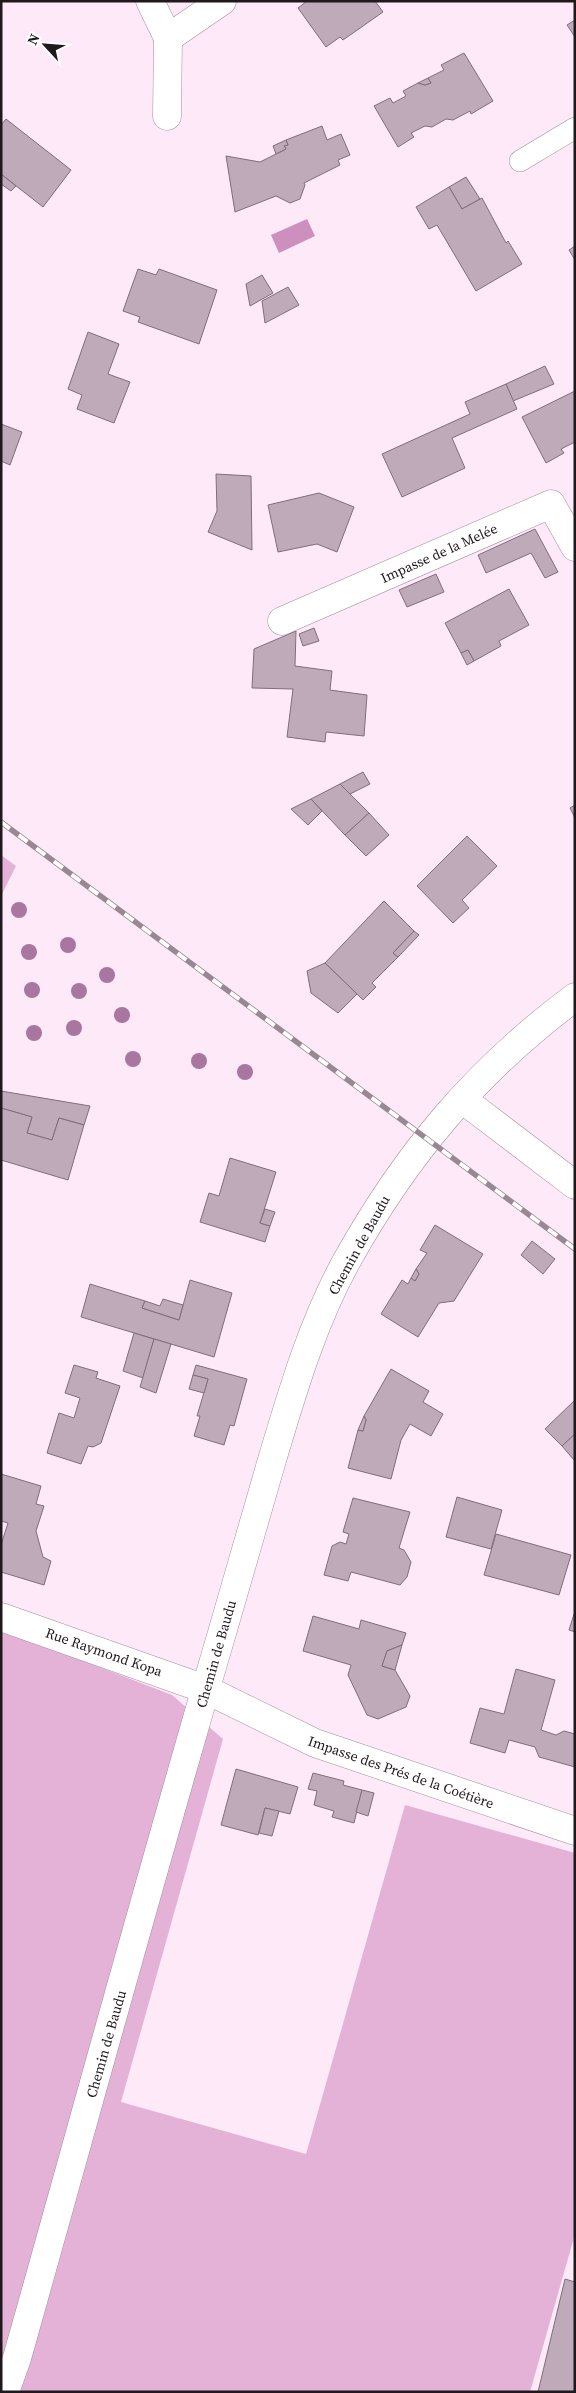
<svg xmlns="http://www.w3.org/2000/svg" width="576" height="2393" font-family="'Source Serif 4',serif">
<rect width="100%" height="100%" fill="#fee9f8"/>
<g fill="#e5b2d7">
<polygon points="1,855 16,866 1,896"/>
<polygon points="1,1629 172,1695 223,1739 121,2102 306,2154 405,1805 575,1853 575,2234 530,2392 1,2392"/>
</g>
<polygon fill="#cd8fbd" points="307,219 315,236 279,253 271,235"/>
<g fill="#beaab8" stroke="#806e7b">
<polygon points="307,1 375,1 383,12 343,40 340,37 326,47 298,8"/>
<polygon points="575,20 575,37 567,25"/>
<polygon points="464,53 493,101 471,114 470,111 453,120 446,119 432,127 425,126 411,133 414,137 398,147 374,106 390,98 393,103 406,96 403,91 418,83 425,85 431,83 428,78 444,70 441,65"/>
<polygon points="428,78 431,83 425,85 418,83"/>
<polygon points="6,119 71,170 43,207 1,174 1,125"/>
<polygon points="322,126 327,140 341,134 350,155 338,160 340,165 304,183 305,185 300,199 290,203 276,196 235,212 226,156 260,162 286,149 284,146 288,145 286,140"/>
<polygon points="286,140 288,145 284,146 286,149 276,154 273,146"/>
<polygon points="1,174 16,186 11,191 1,184"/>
<polygon points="466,177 480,199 462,209 449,187"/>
<polygon points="449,187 462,209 482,198 506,243 508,241 522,264 476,291 437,225 429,229 416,207"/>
<polygon points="575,246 575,260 569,250"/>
<polygon points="138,269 156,275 159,269 217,290 199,344 138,322 140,317 123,311"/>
<polygon points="262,275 273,293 250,306 246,284"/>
<polygon points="288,287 299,305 265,323 262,301"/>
<polygon points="88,332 119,344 108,374 130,382 114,423 77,409 82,395 68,389"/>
<polygon points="545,366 554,384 513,401 506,384"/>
<polygon points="506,384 517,409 452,438 465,468 402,497 382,454 470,414 465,402"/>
<polygon points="575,391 575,442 561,449 564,453 546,463 522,417"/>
<polygon points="1,424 22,432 10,465 1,461"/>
<polygon points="216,474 251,476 252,550 208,532 217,511"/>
<polygon points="319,493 354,507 337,552 317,544 278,552 268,505"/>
<polygon points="535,529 558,572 545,578 531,553 486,573 478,555"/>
<polygon points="436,574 444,592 407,607 399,590"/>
<polygon points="509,589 529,625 499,641 501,646 474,661 468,650 461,653 445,623"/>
<polygon points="314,628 319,641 303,646 299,634"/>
<polygon points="296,631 295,666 332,671 330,690 367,695 364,736 326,732 325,742 287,737 293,689 252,688 254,649"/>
<polygon points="468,650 474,661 467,665 461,653"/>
<polygon points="363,772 370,784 350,794 340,784"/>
<polygon points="340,784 369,813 345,835 311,799"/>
<polygon points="311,799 322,811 308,825 291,809"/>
<polygon points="575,805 575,818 570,808"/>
<polygon points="369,813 389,835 366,856 345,835"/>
<polygon points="467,836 497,866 462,900 469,908 453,923 417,886"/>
<polygon points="384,901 414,931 393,953 398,957 372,983 376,987 363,1000 325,963"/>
<polygon points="414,931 419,935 398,957 393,953"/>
<polygon points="325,963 357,994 338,1013 311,993 307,971"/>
<polygon points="1,1091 90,1106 84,1125 59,1118 52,1140 27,1133 32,1117 1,1108"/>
<polygon points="1,1108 32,1117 27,1133 52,1140 59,1118 84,1125 68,1180 1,1160"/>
<polygon points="230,1158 276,1172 260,1223 270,1226 265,1242 200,1222 209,1193 219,1196"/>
<polygon points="265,1209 275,1212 270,1226 260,1223"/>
<polygon points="435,1225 483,1254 454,1301 439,1303 418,1337 381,1314 402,1280 408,1284 411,1278 415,1281 419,1274 416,1269 427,1253 420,1250"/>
<polygon points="532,1241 555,1259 543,1274 521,1255"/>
<polygon points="416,1269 419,1274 415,1281 411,1278"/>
<polygon points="190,1280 232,1293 214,1357 81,1317 90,1284 145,1301 142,1308 179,1320"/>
<polygon points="163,1299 183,1305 179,1320 142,1308 145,1301 160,1306"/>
<polygon points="134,1333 154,1339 143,1378 123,1371"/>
<polygon points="154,1339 171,1344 156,1393 140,1387"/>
<polygon points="74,1365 98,1372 96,1378 120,1386 101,1443 93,1447 88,1446 81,1464 47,1453 59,1413 74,1418 80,1398 65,1393"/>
<polygon points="196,1365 247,1379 234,1426 230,1425 224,1445 194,1436 200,1416 197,1416 208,1379 193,1375"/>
<polygon points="391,1369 429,1391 423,1402 443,1414 431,1436 410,1424 401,1440 391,1479 348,1468 358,1430 363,1431 366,1420 364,1416"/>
<polygon points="193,1375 208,1379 204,1393 189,1389"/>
<polygon points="575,1400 575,1434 562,1446 545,1429"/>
<polygon points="364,1416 366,1420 363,1431 358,1430"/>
<polygon points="575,1434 575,1459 574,1460 562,1446"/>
<polygon points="1,1474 41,1486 36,1504 44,1506 36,1531 43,1557 51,1561 44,1585 1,1572 1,1545 8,1523 1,1521"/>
<polygon points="457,1497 502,1510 491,1549 446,1537"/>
<polygon points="353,1498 410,1512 399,1548 404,1550 411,1562 407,1577 400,1585 351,1572 348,1581 324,1575 332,1546 340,1542 346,1544 349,1534 343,1532"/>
<polygon points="496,1534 571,1555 559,1595 484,1575"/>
<polygon points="574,1614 575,1615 575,1632 569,1630"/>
<polygon points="313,1616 359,1629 361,1620 406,1633 402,1645 387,1651 382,1666 395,1670 410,1696 406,1707 378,1719 367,1715 348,1675 351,1665 303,1651"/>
<polygon points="402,1645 395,1670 382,1666 387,1651"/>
<polygon points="516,1669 555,1680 541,1730 556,1735 564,1731 575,1734 575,1767 539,1757 535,1747 509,1740 505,1753 470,1743 480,1708 504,1714"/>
<polygon points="236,1769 298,1787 290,1814 265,1808 258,1835 221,1825"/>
<polygon points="313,1773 344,1781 343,1785 362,1790 354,1823 332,1817 334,1811 314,1805 317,1791 308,1789"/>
<polygon points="362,1790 374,1793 368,1816 356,1812"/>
<polygon points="265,1808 279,1811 272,1836 259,1833"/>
<polygon points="565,2279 575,2282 575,2392 538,2392"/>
</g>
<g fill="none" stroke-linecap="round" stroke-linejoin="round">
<defs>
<polyline id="lane" points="520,161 575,128"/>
<g id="street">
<polyline points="150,1 168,38 222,1"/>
<polyline points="167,116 168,38"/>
<polyline points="282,621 551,504 575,547"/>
<polyline points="462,1099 575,1185"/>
<polyline points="1,1617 205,1689 315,1743 575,1831"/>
<path d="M5,2392L17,2358C85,2117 151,1874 222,1633C239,1575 255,1518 272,1460C292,1393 312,1324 346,1262C406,1154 476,1071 575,997"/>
</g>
</defs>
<use href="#lane" stroke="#a28f9c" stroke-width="22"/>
<use href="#street" stroke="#a28f9c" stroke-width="29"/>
<use href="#lane" stroke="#fff" stroke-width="21"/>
<use href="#street" stroke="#fff" stroke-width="28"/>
<defs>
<polyline id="rail" points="1,822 575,1249"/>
</defs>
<use href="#rail" stroke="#978893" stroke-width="5.5"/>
<use href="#rail" stroke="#fff" stroke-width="4" stroke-dasharray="11" stroke-linecap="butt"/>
</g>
<g fill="#a8769e">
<circle cx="19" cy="910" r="8"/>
<circle cx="68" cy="945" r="8"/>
<circle cx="29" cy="952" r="8"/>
<circle cx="107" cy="975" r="8"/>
<circle cx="32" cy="990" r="8"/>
<circle cx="79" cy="991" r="8"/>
<circle cx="122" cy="1015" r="8"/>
<circle cx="74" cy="1028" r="8"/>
<circle cx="34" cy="1033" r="8"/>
<circle cx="133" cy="1059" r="8"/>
<circle cx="199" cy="1061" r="8"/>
<circle cx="245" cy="1072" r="8"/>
</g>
<g text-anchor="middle" stroke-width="4" stroke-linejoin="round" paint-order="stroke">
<g font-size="14" fill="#1f181d" stroke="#fff">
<text transform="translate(439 553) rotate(-24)" y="5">Impasse de la Melée</text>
<text transform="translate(359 1245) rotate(-61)" y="5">Chemin de Baudu</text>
<text transform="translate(104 1652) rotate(19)" y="5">Rue Raymond Kopa</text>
<text transform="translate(216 1654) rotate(-74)" y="5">Chemin de Baudu</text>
<text transform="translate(401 1772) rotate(19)" y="5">Impasse des Prés de la Coétière</text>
<text transform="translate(106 2044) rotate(-74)" y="5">Chemin de Baudu</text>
</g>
</g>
<rect width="576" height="2393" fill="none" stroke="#1f181d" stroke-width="5"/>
<g transform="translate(45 45) rotate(296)" stroke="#ffffff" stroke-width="4" paint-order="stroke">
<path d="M0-4L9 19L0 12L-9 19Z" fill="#1f181d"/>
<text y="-8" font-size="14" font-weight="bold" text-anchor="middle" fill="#1f181d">N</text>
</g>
</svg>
